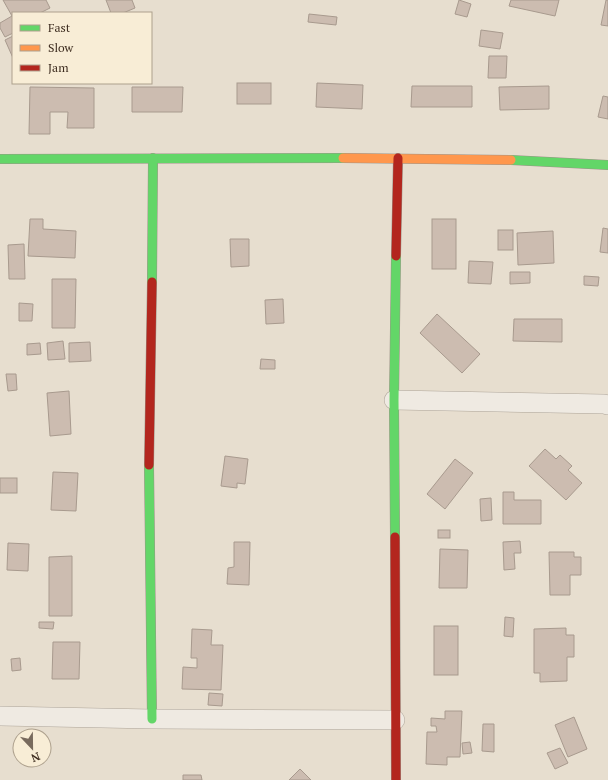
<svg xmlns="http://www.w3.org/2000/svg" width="608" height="780" font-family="'PT Serif',serif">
<rect width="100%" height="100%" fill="#e7decf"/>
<g fill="#ccbcb0" stroke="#a89a8e">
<polygon points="3,0 46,0 50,8 40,13 13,13 13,33 5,37 0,28 0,23 12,16"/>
<polygon points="106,0 132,0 135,8 123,13 111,13"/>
<polygon points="459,0 471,4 467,17 455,14"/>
<polygon points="511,0 559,0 555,16 509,6"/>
<polygon points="606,0 608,0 608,26 601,25"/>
<polygon points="309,14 337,17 336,25 308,22"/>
<polygon points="481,30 503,33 500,49 479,46"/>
<polygon points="13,36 13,58 5,40"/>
<polygon points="489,56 507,56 506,78 488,78"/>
<rect x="237" y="83" width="34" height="21"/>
<polygon points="317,83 363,85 362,109 316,107"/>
<polygon points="412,86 472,86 472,107 411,107"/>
<polygon points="549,86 549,109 500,110 499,87"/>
<polygon points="30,87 94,88 94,128 67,128 68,112 50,112 50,134 29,134"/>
<polygon points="132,87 183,87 182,112 132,112"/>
<polygon points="603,96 608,97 608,119 598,117"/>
<polygon points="30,219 43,219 43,229 76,231 75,258 28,256"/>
<rect x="432" y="219" width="24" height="50"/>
<polygon points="603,228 608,229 608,253 600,252"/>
<rect x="498" y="230" width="15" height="20"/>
<polygon points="553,231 554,263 518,265 517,233"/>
<polygon points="230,239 249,239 249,266 231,267"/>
<polygon points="24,244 25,279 9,279 8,245"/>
<polygon points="469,261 493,262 491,284 468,283"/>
<polygon points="510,272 530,272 530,283 510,284"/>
<polygon points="584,276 599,277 598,286 584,285"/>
<polygon points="52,279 76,279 75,328 52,328"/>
<polygon points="283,299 284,323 266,324 265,300"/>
<polygon points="19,303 33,304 32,321 19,321"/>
<polygon points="437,314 480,354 462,373 420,333"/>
<polygon points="514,319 562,319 562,342 513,341"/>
<polygon points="63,341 65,359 48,360 47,343"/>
<polygon points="90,342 91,361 69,362 69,343"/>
<polygon points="40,343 41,354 27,355 27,344"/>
<polygon points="261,359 275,360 275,369 260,369"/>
<polygon points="6,374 16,374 17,390 8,391"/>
<polygon points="69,391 71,434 50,436 47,393"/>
<polygon points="545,449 556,459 560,455 572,466 568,470 582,483 566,500 529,466"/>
<polygon points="225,456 248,459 245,484 237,483 237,488 221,486"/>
<polygon points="455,459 473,473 445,509 427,494"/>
<polygon points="53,472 78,473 76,511 51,510"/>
<rect x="0" y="478" width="17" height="15"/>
<polygon points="503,492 514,492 514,500 541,500 541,524 503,524"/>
<polygon points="491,498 492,520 481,521 480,499"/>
<rect x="438" y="530" width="12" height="8"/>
<polygon points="520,541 521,553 514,553 515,569 504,570 503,542"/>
<polygon points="234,542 250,542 249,585 227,584 228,568 234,567"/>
<polygon points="8,543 29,544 28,571 7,570"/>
<polygon points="440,549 468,550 467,588 439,588"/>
<polygon points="549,552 574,552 574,557 581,557 581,575 570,575 570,595 550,595"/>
<polygon points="72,556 72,616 49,616 49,557"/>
<polygon points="505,617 514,618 513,637 504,636"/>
<polygon points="39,622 54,622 53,629 39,628"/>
<rect x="434" y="626" width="24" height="49"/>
<polygon points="566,628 566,635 574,635 574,657 567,657 567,681 540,682 540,673 534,673 534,629"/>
<polygon points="192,629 212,630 211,645 223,645 221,690 182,689 183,667 197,668 197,658 191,658"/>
<polygon points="53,642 80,642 79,679 52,679"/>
<polygon points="20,658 21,670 12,671 11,659"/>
<polygon points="209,693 223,694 222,706 208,705"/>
<polygon points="445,711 462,711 460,757 447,757 447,765 426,764 427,732 437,732 436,726 431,726 431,718 445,719"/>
<polygon points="574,717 587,749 568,757 555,725"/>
<polygon points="483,724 494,724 494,752 482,751"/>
<polygon points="470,742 472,753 463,754 462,743"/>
<polygon points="560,748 568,763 555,769 547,753"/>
<polygon points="300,769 311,780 289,780"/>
<polygon points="183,775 201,775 202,780 183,780"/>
</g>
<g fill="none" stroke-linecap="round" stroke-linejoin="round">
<defs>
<g id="street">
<polyline points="394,400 604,404 608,405"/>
<polyline points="0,716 152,719 395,720"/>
</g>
<g id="fast">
<polyline points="0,159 343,158"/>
<polyline points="511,160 608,165"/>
<polyline points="152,282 153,158"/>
<polyline points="149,465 152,719"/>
<polyline points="395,537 394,400 396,256"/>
</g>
<polyline id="slow" points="343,158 511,160"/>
<g id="jam">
<polyline points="396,256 398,158"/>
<polyline points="149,465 152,282"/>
<polyline points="395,537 396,780"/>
</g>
</defs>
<use href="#street" stroke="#ada498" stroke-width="20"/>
<use href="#fast" stroke="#9c9388" stroke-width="10"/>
<use href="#slow" stroke="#9c9388" stroke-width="10"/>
<use href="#jam" stroke="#9c9388" stroke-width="10"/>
<use href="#street" stroke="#efeae2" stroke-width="19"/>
<use href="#fast" stroke="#63d668" stroke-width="9"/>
<use href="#slow" stroke="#ff974d" stroke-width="9"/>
<use href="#jam" stroke="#b3261e" stroke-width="9"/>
</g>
<rect x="12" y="12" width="140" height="72" fill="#f8edd6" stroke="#ada08d"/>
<rect x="20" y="25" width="20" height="6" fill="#63d668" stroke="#ada08d"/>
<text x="48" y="32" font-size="12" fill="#3d2c1f">Fast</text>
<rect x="20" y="45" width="20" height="6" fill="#ff974d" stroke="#ada08d"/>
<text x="48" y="52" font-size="12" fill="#3d2c1f">Slow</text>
<rect x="20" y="65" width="20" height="6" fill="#b3261e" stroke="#ada08d"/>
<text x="48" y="72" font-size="12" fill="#3d2c1f">Jam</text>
<g transform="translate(32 748) rotate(158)"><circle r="19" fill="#f8edd6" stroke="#ada08d"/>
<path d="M0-3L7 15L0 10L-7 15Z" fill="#786a5d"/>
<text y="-6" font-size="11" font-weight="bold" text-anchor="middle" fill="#3d2c1f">N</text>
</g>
</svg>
